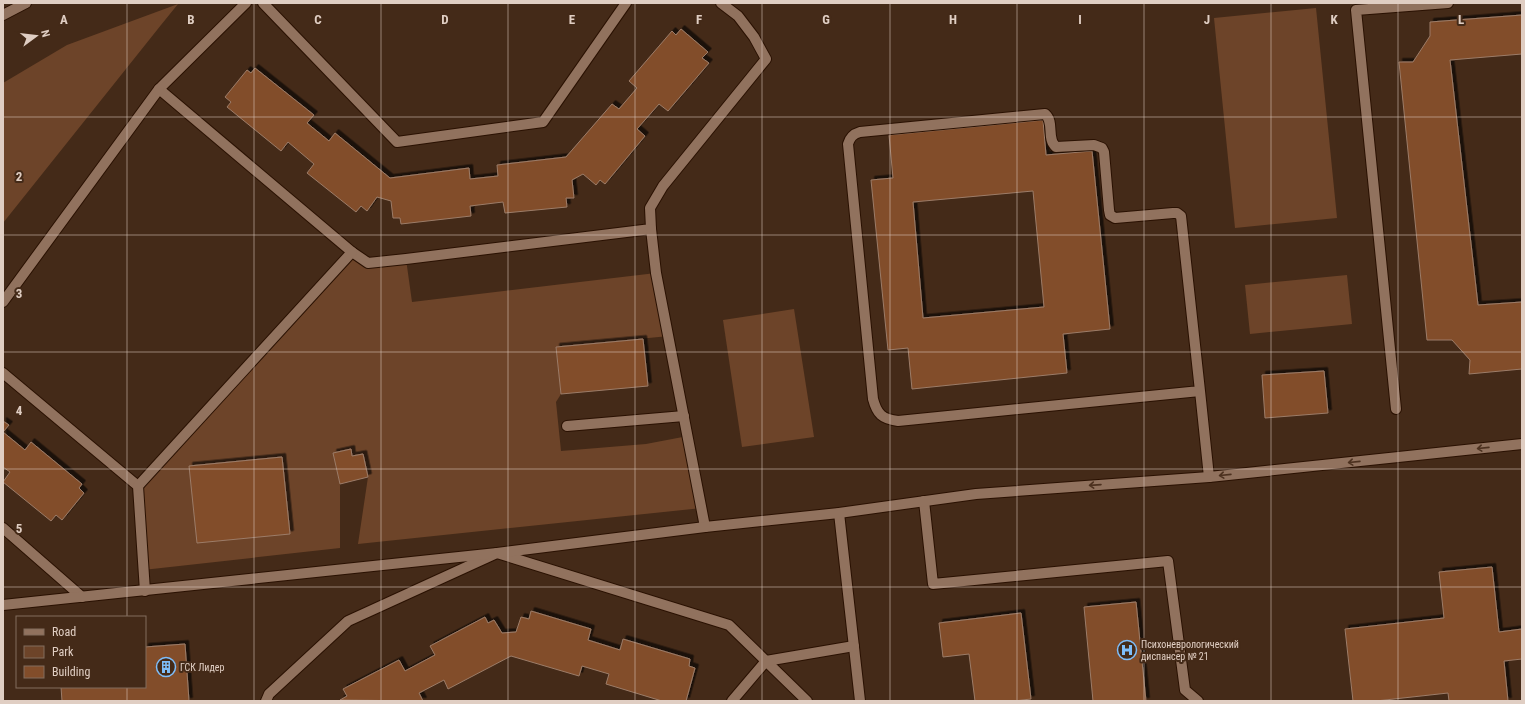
<svg xmlns="http://www.w3.org/2000/svg" width="1525" height="704" font-family="'Roboto Condensed',sans-serif">
<defs>
<filter id="shadow"><feDropShadow dx="3.5" dy="-3.5" stdDeviation="0" flood-color="#0009"/></filter>
</defs>
<rect width="100%" height="100%" fill="#442a18"/>
<g fill="#6d4429">
<polygon points="178,4 161,25 3,223 3,83 67,45"/>
<polygon points="1316,8 1337,218 1235,228 1214,18"/>
<polygon points="352,252 368,263 406,259 412,302 656,273 669,336 556,347 561,394 556,402 561,451 646,444 688,436 702,508 358,544 368,477 363,454 352,456 350,449 333,453 340,484 340,548 143,570 138,486"/>
<polygon points="1347,275 1352,324 1250,334 1245,285"/>
<polygon points="794,309 814,437 742,447 723,320"/>
</g>
<g fill="#824d2a" stroke="#9c7c68" fill-rule="evenodd" filter="url(#shadow)">
<polygon points="1522,15 1522,54 1450,60 1478,305 1522,302 1522,369 1469,374 1470,360 1452,340 1427,340 1399,62 1413,62 1430,36 1430,22"/>
<polygon points="681,29 708,52 702,58 709,63 668,111 659,104 637,129 645,136 605,184 600,180 596,185 583,174 572,180 574,198 566,198 567,207 505,213 503,202 470,206 471,216 401,224 400,218 393,218 391,201 377,197 367,211 361,206 356,212 307,173 314,164 288,142 281,151 227,107 231,102 225,97 247,70 251,73 255,68 314,115 307,123 329,141 335,133 390,178 469,168 470,179 498,176 497,165 566,157 612,104 619,109 637,88 629,81 672,31 676,35"/>
<path d="M1043,120L1046,155L1092,151L1110,329L1063,334L1067,373L912,389L908,348L888,350L871,180L893,178L889,135ZM1033,191L1044,307L923,318L913,202Z"/>
<polygon points="643,339 648,386 561,394 556,347"/>
<polygon points="1324,371 1328,413 1265,418 1262,375"/>
<polygon points="3,421 9,425 3,432 25,450 31,442 82,484 79,488 84,493 62,520 56,515 51,521 3,482 10,472 3,467"/>
<polygon points="351,449 352,456 363,454 368,477 340,484 333,453"/>
<polygon points="282,457 290,534 197,543 189,466"/>
<polygon points="1492,567 1499,632 1522,629 1522,659 1504,661 1508,701 1449,701 1448,693 1376,701 1353,701 1345,629 1444,618 1439,572"/>
<polygon points="1136,602 1146,701 1093,701 1084,607"/>
<polygon points="531,611 591,629 588,640 620,650 623,639 690,659 689,666 695,668 686,701 662,701 606,684 609,674 582,666 579,676 511,656 448,689 444,680 419,693 423,701 340,700 347,696 343,689 399,660 405,671 435,655 430,646 485,617 488,623 494,620 502,633 516,632 521,617 529,619"/>
<polygon points="1021,613 1031,699 1014,701 975,701 969,654 943,657 939,623"/>
<polygon points="185,644 189,701 62,701 61,687 145,687 145,647"/>
</g>
<g fill="none" stroke-linecap="round" stroke-linejoin="round">
<defs>
<g id="lane">
<polyline points="246,3 159,89 352,252 368,263 406,259 651,229 650,208 663,186 766,59 754,37 738,16 721,3"/>
<polyline points="263,3 397,142 543,122 626,3"/>
<polyline points="651,229 656,273 705,527"/>
<polyline points="3,302 159,89"/>
<polyline points="3,373 138,486 145,591"/>
<path d="M1200,391L1181,216L1177,213H1173L1115,218L1110,215L1109,210L1104,152L1102,148L1094,145L1056,147C1046,139 1055,122 1045,114L860,132C853,134 850,137 848,144L873,399C877,414 882,419 898,421L1200,391L1209,477"/>
<polyline points="1396,409 1356,10 1448,3"/>
<polyline points="567,426 684,416"/>
<polyline points="138,486 352,252"/>
<polyline points="924,501 933,584 1168,561 1185,690 1198,701"/>
<polyline points="839,513 860,701"/>
<polyline points="3,528 82,597"/>
<polyline points="266,701 269,694 348,621 497,553 729,625 807,701"/>
<polyline points="732,701 766,661 854,646"/>
</g>
<polyline id="street" points="3,605 497,553 705,527 839,513 976,494 1209,477 1522,444"/>
<polyline id="secondary" points="3,15 26,3"/>
</defs>
<use href="#lane" stroke="#2a1102" stroke-width="12"/>
<use href="#street" stroke="#2a1102" stroke-width="12"/>
<use href="#secondary" stroke="#2a1102" stroke-width="12"/>
<use href="#lane" stroke="#91725e" stroke-width="10"/>
<use href="#street" stroke="#91725e" stroke-width="10"/>
<use href="#secondary" stroke="#91725e" stroke-width="10"/>
</g>
<defs><path id="oneway-shaft" d="M-6 0H5M1.5-3L5.5 0L1.5 3" fill="none" stroke-width="1.6" stroke-linecap="round" stroke-linejoin="round"/></defs>
<g stroke="#4c311f">
<use href="#oneway-shaft" transform="translate(1483 448) rotate(174)"/>
<use href="#oneway-shaft" transform="translate(1354 462) rotate(174)"/>
<use href="#oneway-shaft" transform="translate(1225 475) rotate(174)"/>
<use href="#oneway-shaft" transform="translate(1095 485) rotate(176)"/>
</g>
<path fill="none" stroke="#e0cec3" stroke-width="1" stroke-opacity="0.55" d="M127,3V617M254,3V701M381,3V701M508,3V701M635,3V701M762,3V701M890,3V701M1017,3V701M1144,3V701M1271,3V701M1398,3V701M3,117H1522M3,235H1522M3,352H1522M3,469H1522M3,587H1522M127,687V701"/>
<defs>
<symbol id="hospital-ring" viewBox="-11 -11 22 22"><circle r="9.5" fill="#442a18" stroke="#7ebdf9" stroke-width="1.5"/><path d="M-5-5h3v3.5h4V-5h3V5h-3V1.5h-4V5h-3Z" fill="#7ebdf9"/></symbol>
<symbol id="building-ring" viewBox="-11 -11 22 22"><circle r="9.5" fill="#442a18" stroke="#7ebdf9" stroke-width="1.5"/><path d="M-4-6H4V6H1V3H-1V6H-4ZM-2.5-4.3h1.7v1.8h-1.7ZM.8-4.3h1.7v1.8H.8ZM-2.5-1h1.7V.8h-1.7ZM.8-1h1.7V.8H.8Z" fill="#7ebdf9"/></symbol>
</defs>
<g fill-rule="evenodd">
<use href="#hospital-ring" x="1116" y="639" width="22" height="22"/>
<use href="#building-ring" x="155" y="656" width="22" height="22"/>
</g>
<g text-anchor="middle" stroke-width="4" stroke-linejoin="round" paint-order="stroke">
<g font-size="10" fill="#e0cec3" stroke="#442a18" text-anchor="start">
<text x="1141" y="648">Психоневрологический<tspan x="1141" dy="12">диспансер № 21</tspan></text>
<text x="180" y="671">ГСК Лидер</text>
</g>
</g>
<g font-size="13" text-anchor="middle" font-weight="bold" fill="#e0cec3" stroke="#442a18" stroke-width="4" stroke-linejoin="round" paint-order="stroke">
<text x="64" y="24">A</text>
<text x="191" y="24">B</text>
<text x="318" y="24">C</text>
<text x="445" y="24">D</text>
<text x="572" y="24">E</text>
<text x="699" y="24">F</text>
<text x="826" y="24">G</text>
<text x="953" y="24">H</text>
<text x="1080" y="24">I</text>
<text x="1207" y="24">J</text>
<text x="1334" y="24">K</text>
<text x="1461" y="24">L</text>
<text x="19" y="181">2</text>
<text x="19" y="298">3</text>
<text x="19" y="415">4</text>
<text x="19" y="533">5</text>
</g>
<rect width="1525" height="704" fill="none" stroke="#e0cec3" stroke-width="8"/>
<rect x="16" y="616" width="130" height="72" fill="#442a18" stroke="#826c5c"/>
<rect x="24" y="629" width="20" height="6" fill="#91725e" stroke="#826c5c"/>
<text x="52" y="636" font-size="12" fill="#e0cec3">Road</text>
<rect x="24" y="646" width="20" height="12" fill="#6d4429" stroke="#826c5c"/>
<text x="52" y="656" font-size="12" fill="#e0cec3">Park</text>
<rect x="24" y="666" width="20" height="12" fill="#824d2a" stroke="#826c5c"/>
<text x="52" y="676" font-size="12" fill="#e0cec3">Building</text>
<g transform="translate(36 36) rotate(75)" stroke="#442a18" stroke-width="3" paint-order="stroke">
<path d="M0-3L7 15L0 10L-7 15Z" fill="#e0cec3"/>
<text y="-6" font-size="11" font-weight="bold" text-anchor="middle" fill="#e0cec3">N</text>
</g>
</svg>
